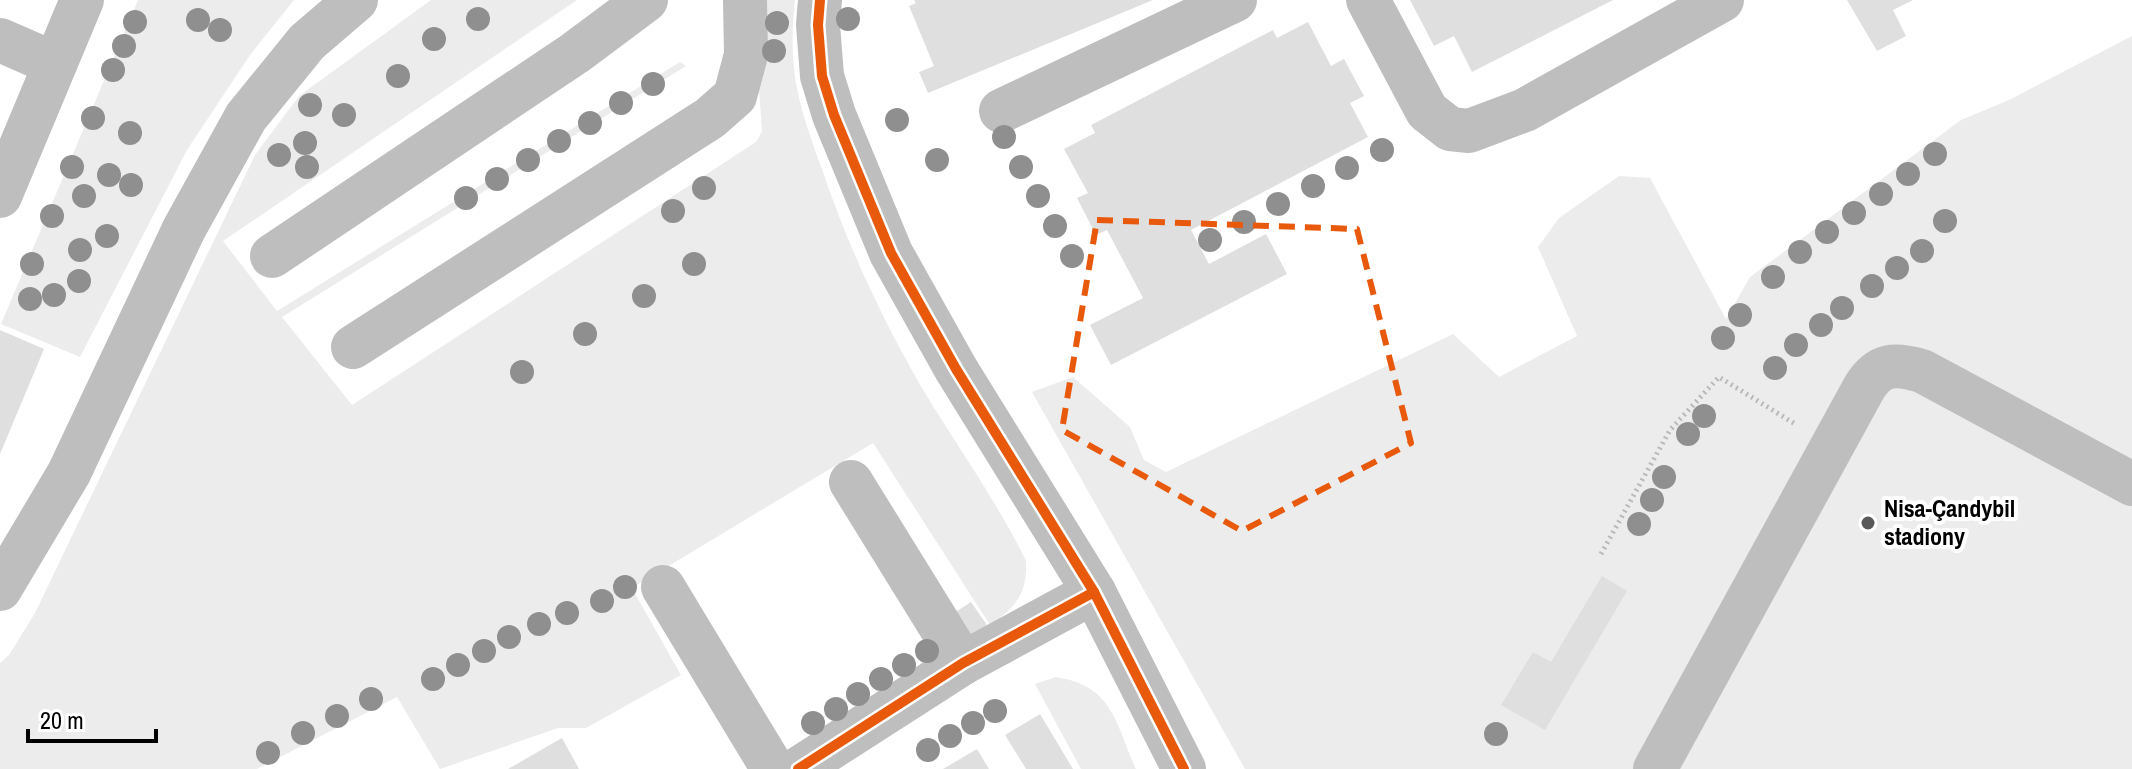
<svg xmlns="http://www.w3.org/2000/svg" width="2132" height="769" font-family="'Archivo Narrow',sans-serif">
<rect width="100%" height="100%" fill="#fff"/>
<g fill="#ececec">
<polygon points="138,0 294,0 250,55 187,150 80,357 1,324"/>
<path d="M431,0H577L223,241L277,311L680,62L686,66L282,317L352,405L756,142L762,131L758,76L765,0H795C787,72 799,106 823,172C849,249 884,323 925,393C959,449 998,503 1026,561C1028,592 1015,609 990,625L873,443L632,588L681,675L586,728H558L440,769L397,697L257,769H0V663L9,655L35,613L255,155L299,96Z"/>
<polygon points="2132,36 2132,769 1245,769 1032,392 1073,377 1130,427 1144,460 1166,472 1453,334 1499,377 1577,336 1538,247 1559,218 1619,176 1650,178 1726,319 1750,277 1961,120 2009,100"/>
<path d="M1056,677C1113,686 1115,722 1136,769H1081L1035,684Z"/>
</g>
<g fill="#dfdfdf">
<polygon points="914,0 1153,0 928,93 919,72 934,66 909,6 916,3"/>
<polygon points="1410,0 1613,0 1472,72 1454,36 1434,46"/>
<polygon points="1847,0 1913,0 1893,10 1906,36 1877,51"/>
<polygon points="1308,22 1331,66 1344,59 1364,96 1350,103 1368,137 1191,230 1209,264 1266,234 1287,274 1111,365 1090,325 1143,298 1107,230 1096,235 1077,198 1088,193 1064,149 1095,133 1091,125 1273,30 1277,38"/>
<polygon points="0,330 44,349 0,454"/>
<polygon points="1602,576 1627,591 1545,730 1501,705 1533,652 1551,662"/>
<polygon points="971,602 989,628 972,640 954,613"/>
<polygon points="1040,714 1073,769 1026,769 1005,735"/>
<polygon points="562,738 579,769 508,769"/>
<polygon points="977,749 989,769 943,769"/>
</g>
<g fill="none" stroke-linecap="round" stroke-linejoin="round">
<polyline stroke="#b9b9b9" stroke-width="5" stroke-dasharray="2 4" stroke-linecap="butt" points="1601,554 1670,430 1719,377 1795,424"/>
<g stroke="#bebebe" stroke-width="44">
<polyline points="820,0 818,25 822,76 834,115 891,253 956,369 1094,592 1184,769"/>
<polyline points="1368,0 1427,111 1450,129 1469,131 1525,110 1722,0"/>
<polyline points="0,40 55,64"/>
<polyline points="1001,111 1235,0"/>
<polyline points="0,196 82,0"/>
<polyline points="272,256 575,53 646,0"/>
<polyline points="353,347 710,118 735,96 746,55 745,0"/>
<polyline points="851,482 963,663"/>
<polyline points="663,587 773,769"/>
<polyline points="0,589 69,473 184,229 246,117 307,42 356,0"/>
<polyline points="798,769 963,663 1094,592"/>
<path d="M1655,769L1864,388C1879,363 1895,363 1922,371L2132,484"/>
</g>
<defs>
<g id="cycleway">
<polyline points="820,0 818,25 822,76 834,115 891,253 956,369 1094,592 1184,769"/>
<polyline points="798,769 963,663 1094,592"/>
</g>
</defs>
<use href="#cycleway" stroke="#fff" stroke-width="15"/>
<use href="#cycleway" stroke="#e8590c" stroke-width="10"/>
</g>
<g fill="#8f8f8f">
<circle cx="478" cy="19" r="12"/>
<circle cx="848" cy="19" r="12"/>
<circle cx="198" cy="20" r="12"/>
<circle cx="135" cy="22" r="12"/>
<circle cx="777" cy="23" r="12"/>
<circle cx="220" cy="30" r="12"/>
<circle cx="434" cy="39" r="12"/>
<circle cx="124" cy="46" r="12"/>
<circle cx="774" cy="51" r="12"/>
<circle cx="113" cy="70" r="12"/>
<circle cx="398" cy="76" r="12"/>
<circle cx="653" cy="84" r="12"/>
<circle cx="621" cy="103" r="12"/>
<circle cx="310" cy="105" r="12"/>
<circle cx="344" cy="115" r="12"/>
<circle cx="93" cy="118" r="12"/>
<circle cx="897" cy="120" r="12"/>
<circle cx="590" cy="123" r="12"/>
<circle cx="130" cy="133" r="12"/>
<circle cx="1004" cy="137" r="12"/>
<circle cx="559" cy="141" r="12"/>
<circle cx="305" cy="143" r="12"/>
<circle cx="1382" cy="150" r="12"/>
<circle cx="1935" cy="154" r="12"/>
<circle cx="279" cy="155" r="12"/>
<circle cx="528" cy="160" r="12"/>
<circle cx="937" cy="160" r="12"/>
<circle cx="72" cy="167" r="12"/>
<circle cx="307" cy="167" r="12"/>
<circle cx="1021" cy="167" r="12"/>
<circle cx="1347" cy="168" r="12"/>
<circle cx="1908" cy="174" r="12"/>
<circle cx="109" cy="175" r="12"/>
<circle cx="497" cy="179" r="12"/>
<circle cx="131" cy="185" r="12"/>
<circle cx="1313" cy="186" r="12"/>
<circle cx="704" cy="188" r="12"/>
<circle cx="1881" cy="194" r="12"/>
<circle cx="84" cy="196" r="12"/>
<circle cx="1038" cy="196" r="12"/>
<circle cx="466" cy="198" r="12"/>
<circle cx="1278" cy="204" r="12"/>
<circle cx="673" cy="211" r="12"/>
<circle cx="1854" cy="213" r="12"/>
<circle cx="52" cy="216" r="12"/>
<circle cx="1945" cy="221" r="12"/>
<circle cx="1244" cy="222" r="12"/>
<circle cx="1055" cy="226" r="12"/>
<circle cx="1827" cy="232" r="12"/>
<circle cx="107" cy="236" r="12"/>
<circle cx="1210" cy="240" r="12"/>
<circle cx="80" cy="250" r="12"/>
<circle cx="1922" cy="251" r="12"/>
<circle cx="1800" cy="252" r="12"/>
<circle cx="1072" cy="256" r="12"/>
<circle cx="32" cy="264" r="12"/>
<circle cx="694" cy="264" r="12"/>
<circle cx="1897" cy="268" r="12"/>
<circle cx="1773" cy="277" r="12"/>
<circle cx="79" cy="281" r="12"/>
<circle cx="1872" cy="286" r="12"/>
<circle cx="54" cy="295" r="12"/>
<circle cx="644" cy="296" r="12"/>
<circle cx="30" cy="299" r="12"/>
<circle cx="1842" cy="308" r="12"/>
<circle cx="1740" cy="315" r="12"/>
<circle cx="1821" cy="325" r="12"/>
<circle cx="585" cy="334" r="12"/>
<circle cx="1723" cy="338" r="12"/>
<circle cx="1796" cy="345" r="12"/>
<circle cx="1775" cy="368" r="12"/>
<circle cx="522" cy="372" r="12"/>
<circle cx="1704" cy="416" r="12"/>
<circle cx="1688" cy="434" r="12"/>
<circle cx="1664" cy="477" r="12"/>
<circle cx="1652" cy="500" r="12"/>
<circle cx="1639" cy="524" r="12"/>
<circle cx="625" cy="587" r="12"/>
<circle cx="602" cy="601" r="12"/>
<circle cx="567" cy="613" r="12"/>
<circle cx="539" cy="624" r="12"/>
<circle cx="509" cy="637" r="12"/>
<circle cx="484" cy="651" r="12"/>
<circle cx="927" cy="651" r="12"/>
<circle cx="458" cy="665" r="12"/>
<circle cx="904" cy="665" r="12"/>
<circle cx="433" cy="679" r="12"/>
<circle cx="881" cy="679" r="12"/>
<circle cx="858" cy="694" r="12"/>
<circle cx="371" cy="699" r="12"/>
<circle cx="836" cy="709" r="12"/>
<circle cx="995" cy="711" r="12"/>
<circle cx="337" cy="716" r="12"/>
<circle cx="813" cy="723" r="12"/>
<circle cx="973" cy="723" r="12"/>
<circle cx="303" cy="733" r="12"/>
<circle cx="1496" cy="734" r="12"/>
<circle cx="950" cy="736" r="12"/>
<circle cx="928" cy="750" r="12"/>
<circle cx="268" cy="753" r="12"/>
</g>
<path fill="none" stroke="#e8590c" stroke-width="6" stroke-dasharray="16 10" stroke-linejoin="round" d="M1097,220L1357,229L1411,443L1242,531L1062,430Z"/>
<circle fill="#595959" stroke="#fff" stroke-width="3" cx="1868" cy="523" r="8"/>
<g text-anchor="middle" stroke-width="8" stroke-linejoin="round" paint-order="stroke">
<g font-size="24" font-weight="bold" fill="#000" stroke="#fff" text-anchor="start">
<text x="1884" y="517">Nisa-Çandybil<tspan x="1884" dy="28">stadiony</tspan></text>
</g>
</g>
<path d="M28 729v12h128v-12" fill="none" stroke="#000000" stroke-width="4"/>
<text x="40" y="729" font-size="24" fill="#000000" stroke="#ffffff" stroke-width="6" paint-order="stroke">20 m</text>
</svg>
